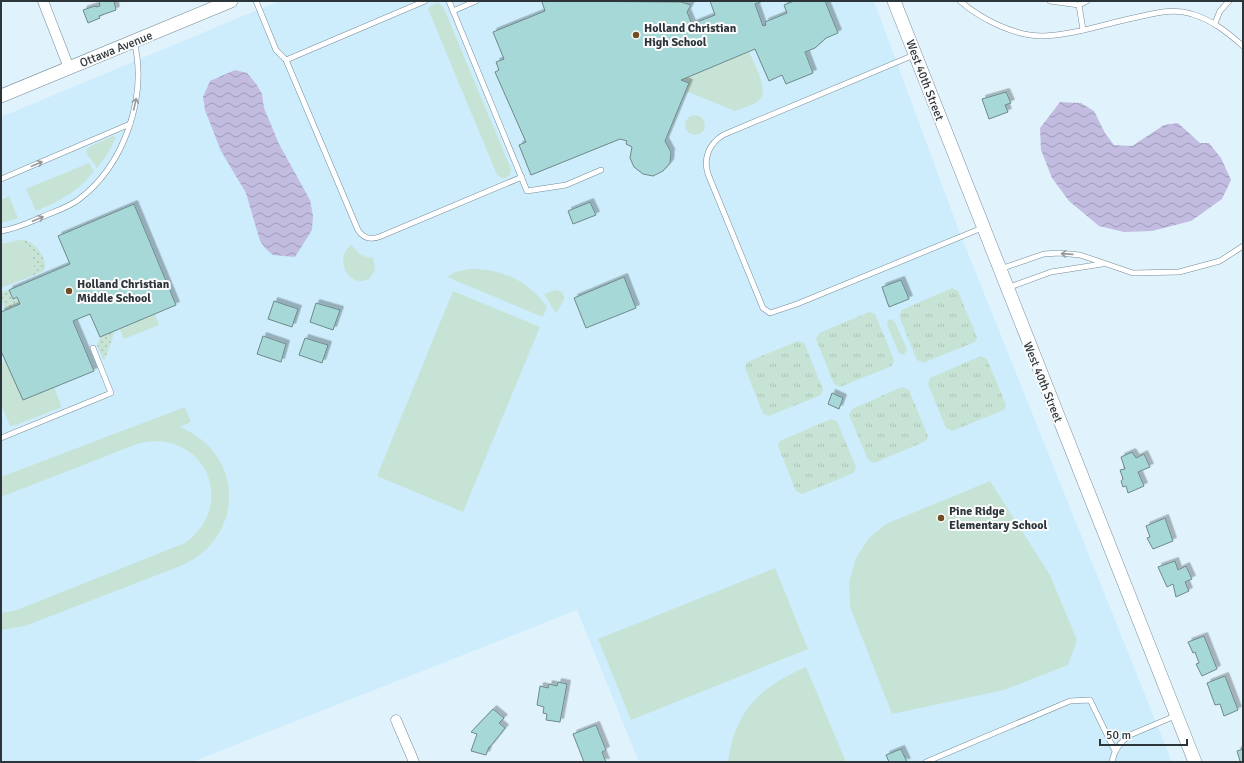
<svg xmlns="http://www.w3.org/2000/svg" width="1244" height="763" font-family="Signika,sans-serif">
<defs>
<pattern id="park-tufts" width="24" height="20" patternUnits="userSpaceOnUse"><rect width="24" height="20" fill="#c7e3d5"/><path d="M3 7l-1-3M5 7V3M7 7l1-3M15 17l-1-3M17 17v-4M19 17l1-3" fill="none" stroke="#abc3b8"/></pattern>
<pattern id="garden-dots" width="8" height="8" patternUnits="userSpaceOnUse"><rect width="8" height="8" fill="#c7e3d5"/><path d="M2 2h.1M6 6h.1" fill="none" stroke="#abc3b8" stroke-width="1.8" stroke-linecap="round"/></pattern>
<pattern id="water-waves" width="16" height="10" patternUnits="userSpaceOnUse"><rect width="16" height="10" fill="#c2bce1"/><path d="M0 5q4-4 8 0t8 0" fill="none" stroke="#9e9ab7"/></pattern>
<filter id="shadow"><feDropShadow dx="3.5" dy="-3.5" stdDeviation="0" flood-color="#0004"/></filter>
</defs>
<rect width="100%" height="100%" fill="#e0f3fc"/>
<polygon fill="#cdedfd" points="279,1 874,1 958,228 1172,762 639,762 577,610 192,762 1,762 1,117"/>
<g fill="#c7e3d5">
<polygon points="438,3 443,6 511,169 510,175 504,179 497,175 428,9 430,6"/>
<path d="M749,52C754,64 771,92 758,101C752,106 742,108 735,111L686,91L689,83L681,80Z"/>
<circle cx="695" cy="125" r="10"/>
<polygon points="113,136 116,138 107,155 97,168 87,154 86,150 91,146"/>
<path d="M89,163L94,171C78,192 59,201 36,211L26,189Z"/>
<polygon points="9,196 18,218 1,223 1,200"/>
<path d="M20,240C32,249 37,262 32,276L1,288V244Z"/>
<path d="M351,245L361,255L370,258L373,257L375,270L369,279C347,289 334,258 351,245Z"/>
<path d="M469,269C501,268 529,281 547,307L543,317L447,277L455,272Z"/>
<polygon points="556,290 562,292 565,298 557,312 555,312 544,294"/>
<polygon points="453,291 540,327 463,512 377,476"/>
<polygon points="155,314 159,325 124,339 120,329"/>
<polygon points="891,319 895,322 907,349 904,355 899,353 887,325 888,320"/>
<polygon points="5,358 23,400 54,387 62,407 16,425 10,426 1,404 1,367"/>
<path d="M185,407L191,422L180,427C245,454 245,536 183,565L25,626L1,630V613L17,610L185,543C240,503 202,426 137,444L1,497V477Z"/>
<polygon points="990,481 1050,575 1077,640 1068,665 1004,690 892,714 850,607 849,582 856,558 868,539 886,524"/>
<polygon points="775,568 808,649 631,720 598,639"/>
<path d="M806,667L846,762H728C734,711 761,686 806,667Z"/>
</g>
<g fill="url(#park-tufts)">
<polygon points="952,288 958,291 977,337 975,342 923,363 917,360 899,316 902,310"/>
<polygon points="869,312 875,314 894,360 892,366 840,387 834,384 816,339 819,333"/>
<polygon points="798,341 804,343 823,389 821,395 769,416 763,413 745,368 747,362"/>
<polygon points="981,356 987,359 1006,405 1004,410 952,431 946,428 928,384 930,378"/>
<polygon points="902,387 909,390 928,436 926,441 874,463 868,460 849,415 852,409"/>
<polygon points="831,419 837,421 856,467 854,473 802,494 796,491 778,446 780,441"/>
</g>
<g fill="url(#garden-dots)">
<path d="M20,240C35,238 49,261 44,271L32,276C37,262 32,249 20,240Z"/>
<polygon points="9,290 13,299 17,297 20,304 6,310 1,299 1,292"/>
<polygon points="115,331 104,361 97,345 100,337"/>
</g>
<g fill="url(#water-waves)">
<polygon points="235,70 247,73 257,85 262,94 264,108 279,144 310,200 313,216 312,230 295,257 273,255 265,248 260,241 246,193 221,151 205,110 203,97 210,81"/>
<polygon points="1060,102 1081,103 1094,111 1105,133 1114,145 1132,146 1164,125 1178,123 1200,143 1209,143 1221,158 1231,180 1222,199 1191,221 1152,231 1124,232 1099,226 1069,201 1052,178 1041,150 1040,128"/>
</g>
<g fill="#a6d8d8" stroke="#6e8888" filter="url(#shadow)">
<polygon points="94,1 114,1 116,10 99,16 100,18 88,23 83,10 95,6 96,7 100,6 99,1"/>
<polygon points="545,1 681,2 691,5 687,12 692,24 715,15 710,1 763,1 755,4 763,26 766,25 765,22 787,13 784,5 794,1 825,1 838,33 826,38 815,48 805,52 813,73 786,84 782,75 769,81 755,49 681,80 689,83 665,141 671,152 670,163 663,171 653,176 643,174 634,167 630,158 632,147 626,144 627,141 620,139 531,175 519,145 526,142 495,72 499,70 496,62 504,59 493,32 545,11 542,2"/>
<polygon points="1006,92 1011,103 1005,105 1008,112 989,119 982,99"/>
<polygon points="590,202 596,215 573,224 568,211"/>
<polygon points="134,204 176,305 100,337 90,314 73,321 94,371 23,400 1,351 1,312 20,304 17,297 13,299 9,290 70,264 58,236"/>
<polygon points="624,277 636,308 586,328 574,298"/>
<polygon points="901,280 909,299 889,307 882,287"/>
<polygon points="274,301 298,309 292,327 268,319"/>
<polygon points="316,303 340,310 333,330 310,322"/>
<polygon points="263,336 286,344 281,362 257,354"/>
<polygon points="305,338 328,345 322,363 299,355"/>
<polygon points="832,393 843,398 839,409 828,404"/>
<polygon points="1132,452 1136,458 1144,454 1150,467 1138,472 1144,486 1128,493 1126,486 1123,487 1121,481 1123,479 1120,470 1125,469 1121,457"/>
<polygon points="1165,518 1173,541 1153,549 1147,538 1150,537 1146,526"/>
<polygon points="1175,561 1178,570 1186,566 1192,579 1185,582 1189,591 1176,597 1173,584 1167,587 1158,567"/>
<polygon points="1204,636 1217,669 1202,676 1196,664 1199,663 1195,652 1193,653 1188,642"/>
<polygon points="1225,676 1238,710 1224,716 1220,704 1215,705 1207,683"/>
<polygon points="558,682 567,684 560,722 546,720 547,714 543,713 544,707 537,705 540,686 548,688 549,684 557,686"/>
<polygon points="493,709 504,718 499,723 505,728 490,747 489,747 486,755 471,751 477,734 471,732"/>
<polygon points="596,725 606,750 602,752 606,762 584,762 573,734"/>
<polygon points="901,749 907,762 889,762 886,755"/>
<polygon points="1243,749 1243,762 1238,762 1240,761 1237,751"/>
</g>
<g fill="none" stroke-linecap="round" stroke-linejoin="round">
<defs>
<g id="service">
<path d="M256,1L276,50L286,60L358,230C363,238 370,240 379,237L522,177"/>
<polyline points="449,1 527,191 566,185 601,170"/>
<path d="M960,1C981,19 1014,36 1043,36C1075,35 1107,23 1138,17C1156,13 1174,8 1192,14C1212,20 1227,32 1243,46"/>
<polyline points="1050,1 1079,5 1087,1"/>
<polyline points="1079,5 1083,30"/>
<polyline points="453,11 476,1"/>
<polyline points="1215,23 1220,11 1229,1"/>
<path d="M914,55L723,135C709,144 703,158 708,174L763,308L770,313L797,304L982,228"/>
<polyline points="286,60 425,1"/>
<polyline points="1,179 130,124"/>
<path d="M1,231C16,229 28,223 42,217C53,212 67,208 78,200C124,166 148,97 134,41"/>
<polyline points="1000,269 1044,254 1059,253 1080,255 1133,273 1179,272 1220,261 1243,246"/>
<polyline points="1007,288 1051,272 1102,264"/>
<polyline points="1,438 111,393 93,348"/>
<polyline points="926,762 1070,701 1090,700 1115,751"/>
<path d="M1112,762C1114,750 1120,742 1130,735L1175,716"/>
</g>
<g id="minor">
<polyline points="43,1 69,68"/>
<polyline points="396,720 414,762"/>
</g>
<g id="tertiary">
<polyline points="894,1 1195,762"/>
<polyline points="1,96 231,1"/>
</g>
</defs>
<use href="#service" stroke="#758b96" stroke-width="6"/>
<use href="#minor" stroke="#758b96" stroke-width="11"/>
<use href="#tertiary" stroke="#758b96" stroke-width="14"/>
<use href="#service" stroke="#fff" stroke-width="5"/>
<use href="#minor" stroke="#fff" stroke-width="10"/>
<use href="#tertiary" stroke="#fff" stroke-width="13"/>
</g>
<defs><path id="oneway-shaft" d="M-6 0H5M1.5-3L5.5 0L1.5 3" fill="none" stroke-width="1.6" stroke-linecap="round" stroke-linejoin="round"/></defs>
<g stroke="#969a9c">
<use href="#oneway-shaft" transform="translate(135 104) rotate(-77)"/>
<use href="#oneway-shaft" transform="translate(37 164) rotate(-23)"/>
<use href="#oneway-shaft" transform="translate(38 219) rotate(-23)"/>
<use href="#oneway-shaft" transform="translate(1067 254) rotate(-176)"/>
</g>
<g fill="#704d26" stroke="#fcfcfc" stroke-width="1.5">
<circle cx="636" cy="35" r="4"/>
<circle cx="69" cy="291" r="4"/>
<circle cx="941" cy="518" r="4"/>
</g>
<g text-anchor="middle" stroke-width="4" stroke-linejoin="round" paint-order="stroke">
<g font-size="12" font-weight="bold" fill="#2c353a" stroke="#fcfcfc" text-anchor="start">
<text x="644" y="32">Holland Christian<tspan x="644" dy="14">High School</tspan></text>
<text x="77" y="288">Holland Christian<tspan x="77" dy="14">Middle School</tspan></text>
<text x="949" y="515">Pine Ridge<tspan x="949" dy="14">Elementary School</tspan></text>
</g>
<g font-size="12" fill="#2c353a" stroke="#fcfcfc">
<text transform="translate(116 49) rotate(-22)" y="4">Ottawa Avenue</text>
<text transform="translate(925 80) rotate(69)" y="4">West 40th Street</text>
<text transform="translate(1043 382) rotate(68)" y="4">West 40th Street</text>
</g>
</g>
<rect width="1244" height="763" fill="none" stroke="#2c353a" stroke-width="4"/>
<path d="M1100 739v6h87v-6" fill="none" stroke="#2c353a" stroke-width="2"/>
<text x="1106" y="739" font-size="12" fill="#2c353a" stroke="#fcfcfc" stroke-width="3" paint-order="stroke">50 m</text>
</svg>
